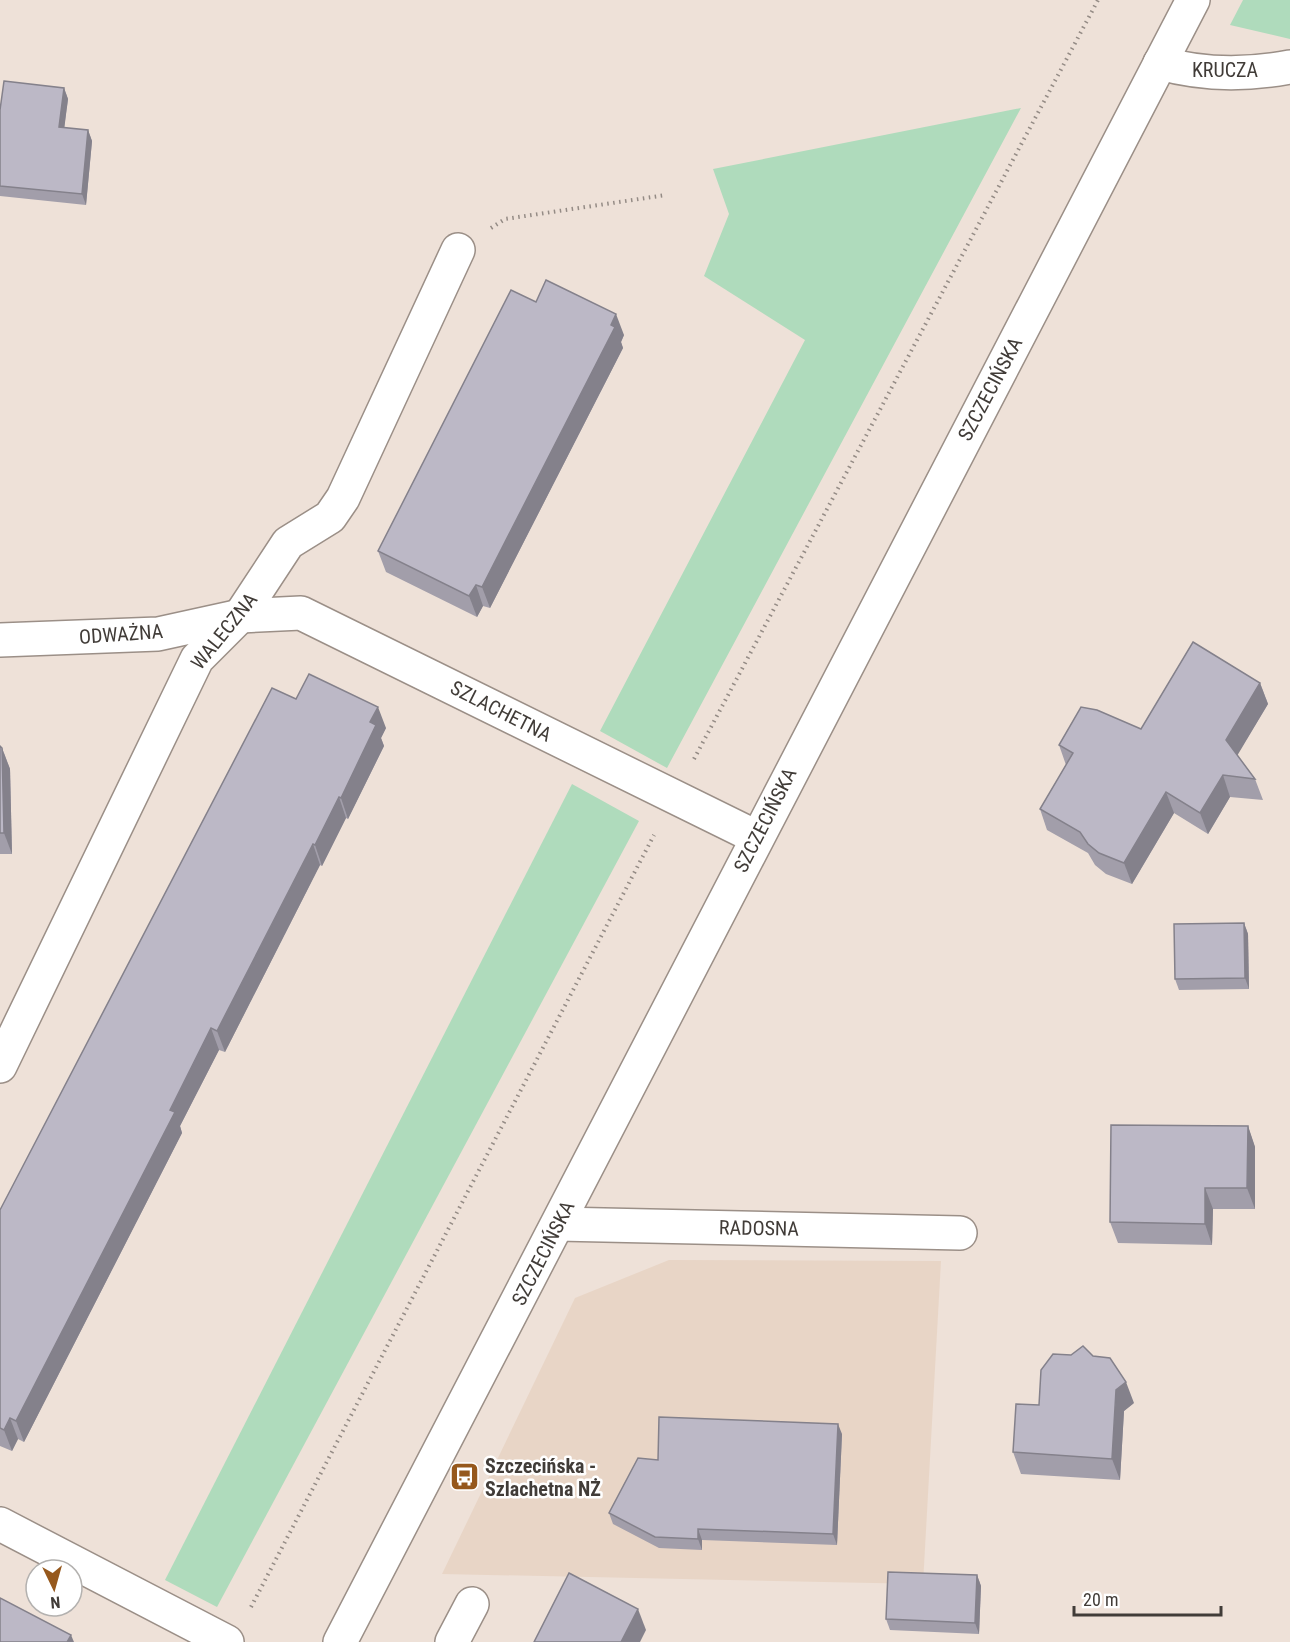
<svg xmlns="http://www.w3.org/2000/svg" width="1290" height="1642" font-family="'Roboto Condensed',sans-serif">
<rect width="100%" height="100%" fill="#eee1d8"/>
<polygon fill="#e8d5c6" points="669,1260 941,1261 923,1584 442,1574 575,1298"/>
<g fill="#afdbbc">
<polygon points="1243,0 1290,0 1290,39 1230,25"/>
<polygon points="1021,108 667,768 600,731 805,340 704,276 729,214 713,169"/>
<polygon points="572,784 639,821 217,1607 165,1580"/>
</g>
<g fill="none" stroke-linecap="round" stroke-linejoin="round">
<defs>
<g id="minor">
<path d="M1160,63C1202,75 1247,75 1290,67"/>
<polyline points="0,640 158,634 240,616 301,613 756,837"/>
<polyline points="0,1066 197,659 240,616 288,543 330,517 343,498 458,250"/>
<polyline points="558,1224 960,1233"/>
<polyline points="0,1524 227,1642"/>
<polyline points="452,1642 472,1604"/>
</g>
<polyline id="major" points="340,1642 1193,0"/>
</defs>
<use href="#minor" stroke="#9b8f87" stroke-width="36"/>
<use href="#major" stroke="#9b8f87" stroke-width="36"/>
<g stroke="#948b85" stroke-width="4" stroke-dasharray="1.5 4.5" stroke-linecap="butt">
<polyline points="491,228 505,219 666,195"/>
<polyline points="694,759 1098,0"/>
<polyline points="251,1607 654,835"/>
</g>
<use href="#minor" stroke="#fff" stroke-width="33"/>
<use href="#major" stroke="#fff" stroke-width="33"/>
</g>
<g fill="#a29eaa">
<polygon points="64,88 68,99 64,128 88,130 92,141 86,205 0,196 0,110"/>
<polygon points="536,302 624,335 621,342 623,348 490,608 483,606 477,617 386,572 378,551"/>
<polygon points="1260,683 1268,704 1237,755 1255,779 1263,800 1230,797 1208,834 1174,813 1132,884 1106,874 1095,865 1088,853 1047,830 1040,809 1066,765 1059,745 1141,729"/>
<polygon points="296,699 386,728 381,738 384,746 348,819 346,818 322,866 320,865 225,1052 219,1050 180,1126 182,1133 24,1442 18,1439 12,1451 0,1446 0,1210"/>
<polygon points="0,746 2,748 10,769 12,854 0,854"/>
<polygon points="1244,923 1248,934 1249,989 1179,990 1175,979"/>
<polygon points="1248,1126 1255,1147 1255,1209 1213,1209 1212,1245 1118,1243 1110,1222"/>
<polygon points="1134,1403 1124,1411 1120,1480 1021,1474 1013,1452"/>
<polygon points="842,1434 837,1545 702,1540 702,1550 659,1548 613,1524 609,1513 658,1460"/>
<polygon points="977,1575 981,1586 979,1634 890,1630 886,1619"/>
</g>
<g fill="#84818b">
<polygon points="64,88 68,99 63,138 59,127"/>
<polygon points="88,130 92,141 86,205 82,194"/>
<polygon points="616,314 624,335 621,342 623,348 490,608 482,587"/>
<polygon points="476,585 483,606 477,617 469,596"/>
<polygon points="1260,683 1268,704 1234,761 1226,740"/>
<polygon points="378,707 386,728 381,738 384,746 348,819 341,798 370,722"/>
<polygon points="2,748 10,769 12,854 4,833"/>
<polygon points="1223,775 1230,797 1208,834 1200,813"/>
<polygon points="1166,792 1174,813 1132,884 1124,863"/>
<polygon points="339,797 346,818 322,866 315,845"/>
<polygon points="313,844 320,865 225,1052 217,1031"/>
<polygon points="1244,923 1248,934 1249,989 1245,978"/>
<polygon points="211,1028 219,1050 180,1126 182,1133 24,1442 16,1421"/>
<polygon points="1248,1126 1255,1147 1255,1209 1247,1188"/>
<polygon points="1205,1188 1213,1209 1212,1245 1205,1224"/>
<polygon points="1126,1382 1134,1403 1124,1411 1120,1480 1112,1459 1116,1390"/>
<polygon points="10,1418 18,1439 12,1451 4,1430"/>
<polygon points="838,1424 842,1434 837,1545 833,1534"/>
<polygon points="698,1529 702,1540 702,1550 698,1539"/>
<polygon points="977,1575 981,1586 979,1634 975,1623"/>
<polygon points="638,1609 646,1630 640,1642 621,1642"/>
<polygon points="71,1635 74,1642 67,1642"/>
</g>
<g fill="#bcb8c6" stroke="#84818b" stroke-width="1.5">
<polygon points="4,81 64,88 59,127 88,130 82,194 0,186 0,110"/>
<polygon points="546,280 616,314 611,325 615,327 482,587 476,585 469,596 378,551 511,290 536,302"/>
<polygon points="1193,642 1260,683 1226,740 1255,779 1223,775 1200,813 1166,792 1124,863 1099,853 1088,844 1080,832 1040,809 1073,753 1059,745 1081,707 1097,710 1141,729"/>
<polygon points="309,674 378,707 370,722 376,725 341,798 339,797 315,845 313,844 217,1031 211,1028 170,1110 175,1112 16,1421 10,1418 4,1430 0,1428 0,1210 272,688 296,699"/>
<polygon points="0,746 2,748 4,833 0,833"/>
<polygon points="1244,923 1245,978 1175,979 1174,924"/>
<polygon points="1111,1125 1248,1126 1247,1188 1205,1188 1205,1224 1110,1222"/>
<polygon points="1083,1346 1093,1356 1110,1358 1126,1382 1116,1390 1112,1459 1013,1452 1016,1404 1039,1405 1041,1370 1053,1354 1071,1355"/>
<polygon points="659,1417 838,1424 833,1534 698,1529 698,1539 655,1537 609,1513 638,1458 658,1460"/>
<polygon points="888,1572 977,1575 975,1623 886,1619"/>
<polygon points="569,1573 638,1609 621,1642 534,1642"/>
<polygon points="0,1598 71,1635 67,1642 0,1642"/>
</g>
<defs>
<symbol id="bus-square" viewBox="-11 -11 22 22"><rect x="-9" y="-9" width="18" height="18" rx="4" fill="#96581c" stroke="#fff"/><path d="M-5-6H5V4H4V6H2V4H-2V6H-4V4H-5ZM-3.5-4V0h7V-4ZM-3.5 1.2v1.5H-2V1.2ZM2 1.2v1.5H3.5V1.2Z" fill="#fff"/></symbol>
</defs>
<g fill-rule="evenodd">
<use href="#bus-square" x="448" y="1460" width="33" height="33"/>
</g>
<g text-anchor="middle" stroke-width="5" stroke-linejoin="round" paint-order="stroke">
<g font-size="20" fill="#413c38" stroke="#fff">
<text x="1225" y="77">KRUCZA</text>
<text transform="translate(990 389) rotate(-62)" y="7">SZCZECIŃSKA</text>
<text transform="translate(224 631) rotate(-51)" y="7">WALECZNA</text>
<text transform="translate(121 634) rotate(-4)" y="7">ODWAŻNA</text>
<text transform="translate(501 711) rotate(27)" y="7">SZLACHETNA</text>
<text transform="translate(765 820) rotate(-63)" y="7">SZCZECIŃSKA</text>
<text transform="translate(759 1228) rotate(1)" y="7">RADOSNA</text>
<text transform="translate(543 1253) rotate(-63)" y="7">SZCZECIŃSKA</text>
</g>
<g font-size="20" font-weight="bold" fill="#413c38" stroke="#fff" text-anchor="start">
<text x="485" y="1473">Szczecińska -<tspan x="485" dy="23">Szlachetna NŻ</tspan></text>
</g>
</g>
<g transform="translate(54 1588) rotate(175)"><circle r="28" fill="#ffffff" stroke="#b3b1af" stroke-width="1.5"/>
<path d="M0-4.5L10 22L0 15L-10 22Z" fill="#96581c"/>
<text y="-9" font-size="16" font-weight="bold" text-anchor="middle" fill="#413c38">N</text>
</g>
<path d="M1074 1606v9h147v-9" fill="none" stroke="#413c38" stroke-width="3"/>
<text x="1083" y="1606" font-size="18" fill="#413c38" stroke="#ffffff" stroke-width="4.5" paint-order="stroke">20 m</text>
</svg>
